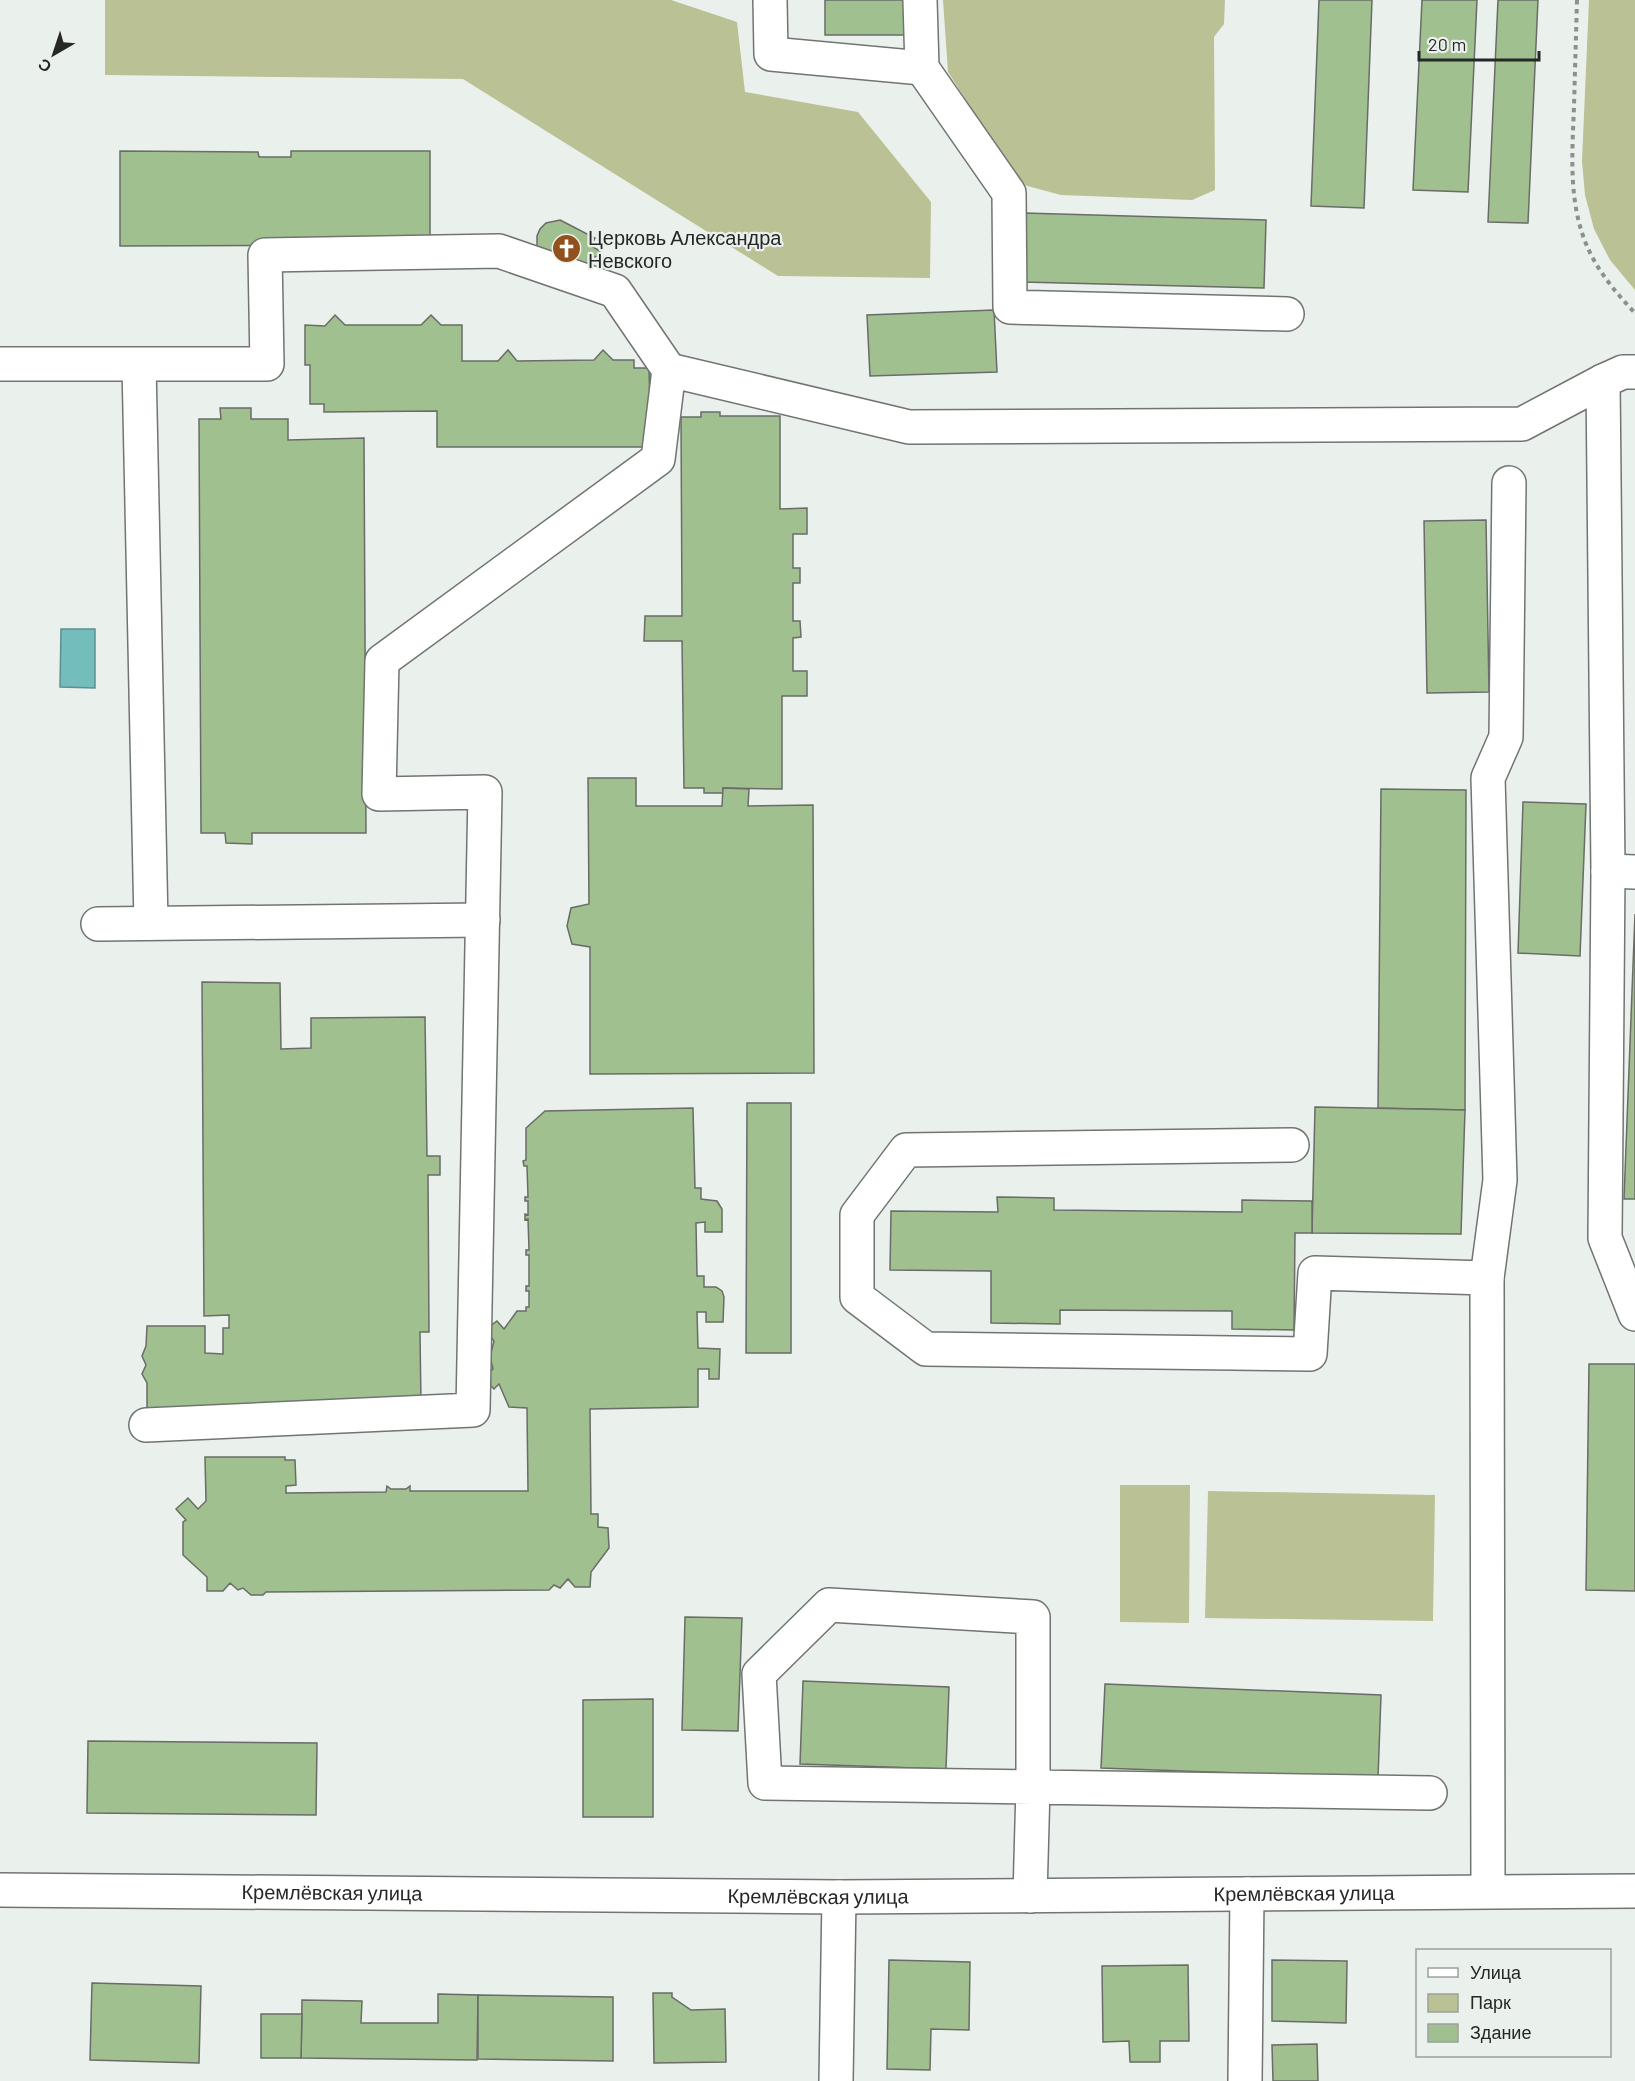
<svg xmlns="http://www.w3.org/2000/svg" width="1635" height="2081" font-family="Barlow,sans-serif">
<rect width="100%" height="100%" fill="#eaf0eb"/>
<g fill="#bac195">
<polygon points="105,0 671,0 737,22 745,92 858,112 931,202 930,278 778,276 463,79 105,75"/>
<polygon points="943,0 1225,0 1224,24 1214,37 1215,190 1192,200 1061,195 1020,184 948,72"/>
<polygon points="1589,0 1635,0 1635,290 1610,260 1594,229 1585,195 1582,161"/>
<polygon points="1120,1485 1190,1485 1189,1623 1120,1622"/>
<polygon points="1208,1491 1435,1495 1433,1621 1205,1618"/>
</g>
<polygon fill="#73bdbc" stroke="#5c908f" stroke-width="1.5" points="61,629 95,629 95,688 60,687"/>
<g fill="#a1c090" stroke="#696c67" stroke-width="1.5">
<rect x="825" y="0" width="79" height="35"/>
<polygon points="1319,0 1372,0 1364,208 1311,206"/>
<polygon points="1422,0 1477,0 1468,192 1413,190"/>
<polygon points="1498,0 1538,0 1528,223 1488,222"/>
<polygon points="120,151 258,152 259,157 291,157 291,151 430,151 430,245 120,246"/>
<polygon points="1024,213 1266,220 1264,288 1022,282"/>
<polygon points="560,220 595,238 591,246 600,251 599,255 595,257 590,271 541,255 537,245 537,236 540,229 546,223"/>
<polygon points="994,310 997,372 870,376 867,315"/>
<polygon points="335,315 345,325 421,325 431,315 441,325 462,325 462,361 498,361 508,350 517,361 594,360 603,350 613,360 634,360 634,368 649,368 650,407 654,447 437,447 437,411 324,412 324,404 310,404 310,365 305,365 305,325 325,326"/>
<polygon points="220,408 251,408 251,419 288,419 288,440 364,438 366,833 252,833 252,844 226,843 225,833 201,833 199,419 221,419"/>
<polygon points="701,412 720,412 720,416 780,416 780,509 807,508 807,534 793,534 793,568 800,568 800,583 793,583 793,621 800,621 801,637 793,638 793,671 807,671 807,696 782,696 782,789 723,788 723,793 704,793 704,788 684,788 682,641 644,641 645,616 682,616 681,417 701,417"/>
<polygon points="1486,520 1489,692 1427,693 1424,521"/>
<polygon points="588,778 636,778 636,806 722,806 723,788 749,789 748,806 813,805 814,1073 590,1074 590,947 572,944 567,926 571,908 589,904"/>
<polygon points="1381,789 1466,790 1465,1110 1378,1108"/>
<polygon points="1523,802 1586,804 1580,956 1518,953"/>
<polygon points="1635,914 1635,1199 1624,1199"/>
<polygon points="202,982 280,983 281,1049 311,1048 311,1018 425,1017 427,1156 440,1156 440,1175 428,1175 429,1332 420,1332 421,1405 205,1406 205,1420 147,1420 147,1383 142,1374 146,1365 142,1356 146,1346 147,1326 205,1326 205,1353 223,1354 223,1328 229,1328 229,1315 204,1316"/>
<polygon points="747,1103 791,1103 791,1353 746,1353"/>
<polygon points="1315,1107 1465,1110 1461,1234 1312,1233"/>
<polygon points="693,1108 695,1188 701,1188 701,1199 717,1201 722,1209 722,1232 705,1232 705,1222 696,1223 697,1276 704,1276 704,1287 716,1287 722,1291 724,1297 723,1322 706,1322 706,1312 697,1312 698,1348 720,1349 719,1379 709,1379 709,1369 698,1369 698,1407 590,1409 591,1514 598,1514 598,1527 608,1528 609,1548 591,1572 590,1587 575,1587 568,1579 560,1588 554,1585 549,1590 266,1592 263,1595 251,1595 243,1588 238,1590 230,1583 223,1591 207,1591 207,1577 183,1555 183,1522 186,1520 176,1509 188,1498 198,1509 206,1501 205,1457 285,1457 285,1460 295,1460 296,1485 286,1486 286,1493 386,1492 387,1486 391,1489 406,1489 410,1486 410,1491 528,1491 527,1408 509,1407 499,1384 494,1389 483,1378 493,1369 490,1357 494,1341 485,1330 497,1321 504,1329 517,1311 526,1311 526,1307 529,1307 529,1291 526,1291 526,1286 529,1286 529,1255 526,1255 526,1250 529,1250 528,1219 525,1220 525,1214 528,1215 528,1201 525,1201 525,1197 528,1197 527,1166 524,1166 523,1161 526,1160 526,1128 545,1111"/>
<polygon points="997,1197 1054,1198 1054,1210 1242,1212 1242,1200 1312,1201 1312,1233 1295,1233 1294,1330 1232,1329 1232,1311 1060,1310 1060,1324 991,1323 991,1271 890,1270 891,1211 998,1212"/>
<polygon points="1589,1364 1635,1364 1635,1591 1586,1590"/>
<polygon points="685,1617 742,1618 738,1731 682,1730"/>
<polygon points="803,1681 949,1687 946,1769 800,1764"/>
<polygon points="1105,1684 1381,1695 1378,1778 1101,1768"/>
<polygon points="653,1699 653,1817 583,1817 583,1700"/>
<polygon points="88,1741 317,1743 316,1815 87,1813"/>
<polygon points="889,1960 970,1962 969,2030 931,2029 930,2070 887,2069"/>
<polygon points="1272,1960 1347,1961 1346,2023 1272,2021"/>
<polygon points="1188,1965 1189,2041 1160,2041 1160,2062 1130,2062 1129,2041 1103,2042 1102,1966"/>
<polygon points="92,1983 201,1986 199,2063 90,2060"/>
<polygon points="653,1993 672,1993 672,1997 691,2010 725,2009 726,2062 654,2063"/>
<polygon points="438,1994 478,1995 477,2060 301,2058 302,2000 362,2001 361,2023 438,2023"/>
<polygon points="478,1995 613,1997 613,2061 478,2059"/>
<polygon points="261,2014 302,2014 301,2058 261,2058"/>
<polygon points="1317,2044 1318,2081 1273,2081 1272,2045"/>
</g>
<g fill="none" stroke-linecap="round" stroke-linejoin="round">
<defs>
<g id="minor">
<polyline points="770,0 771,54 922,68"/>
<polyline points="920,0 922,68 1009,193 1010,307 1287,314"/>
<polyline points="0,364 267,364 265,255 499,251 615,291 669,370"/>
<polyline points="139,365 151,923"/>
<polyline points="1603,381 1623,372 1635,372"/>
<polyline points="1608,871 1635,872"/>
<polyline points="98,924 483,920"/>
<polyline points="1292,1145 906,1150 857,1215 857,1297 926,1349 1310,1354 1315,1273 1487,1278"/>
<polyline points="146,1425 473,1410 485,792 379,794 382,661 658,459 669,370 909,427 1522,424 1603,381 1608,871 1605,1238 1635,1314"/>
<path id="s1" d="M0,1890L839,1897L1635,1891"/>
<polyline points="1488,1891 1487,1278 1500,1180 1488,778 1506,737 1509,483"/>
<polyline points="1030,1896 1033,1787 1033,1617 829,1605 759,1674 765,1783 1430,1793"/>
<polyline points="836,2081 839,1897"/>
<polyline points="1245,2081 1247,1894"/>
</g>
</defs>
<use href="#minor" stroke="#707571" stroke-width="36"/>
<path stroke="#8d918e" stroke-width="4" stroke-dasharray="4.5 4.5" stroke-linecap="butt" d="M1577,0C1576,35 1575,70 1574,106C1572,159 1567,214 1595,262C1606,281 1620,297 1635,313"/>
<use href="#minor" stroke="#fff" stroke-width="33"/>
</g>
<defs>
<symbol id="church-disc" viewBox="-11 -11 22 22"><circle r="9.5" fill="#91501c" stroke="#eaf0eb"/><path d="M-1.2-6h2.4v3.5h3.3v2.4h-3.3V6h-2.4V-.1h-3.3v-2.4h3.3Z" fill="#fff"/></symbol>
</defs>
<g fill-rule="evenodd">
<use href="#church-disc" x="550" y="232" width="33" height="33"/>
</g>
<g text-anchor="middle" stroke-width="4.5" stroke-linejoin="round" paint-order="stroke">
<g font-size="20" fill="#262827" stroke="#eaf0eb" text-anchor="start">
<text x="588" y="245">Церковь Александра<tspan x="588" dy="23">Невского</tspan></text>
</g>
<g font-size="20" fill="#262827" stroke="#eaf0eb">
<text dy="7" stroke="none"><textPath href="#s1" startOffset="332">Кремлёвская улица</textPath></text>
<text dy="7" stroke="none"><textPath href="#s1" startOffset="1304">Кремлёвская улица</textPath></text>
<text dy="7" stroke="none"><textPath href="#s1" startOffset="818">Кремлёвская улица</textPath></text>
</g>
</g>
<rect x="1416" y="1949" width="195" height="108" fill="#eaf0eb" stroke="#9ca09d" stroke-width="1.5"/>
<rect x="1428" y="1968" width="30" height="9" fill="#ffffff" stroke="#9ca09d" stroke-width="1.5"/>
<text x="1470" y="1979" font-size="18" fill="#262827">Улица</text>
<rect x="1428" y="1994" width="30" height="18" fill="#bac195" stroke="#9ca09d" stroke-width="1.5"/>
<text x="1470" y="2009" font-size="18" fill="#262827">Парк</text>
<rect x="1428" y="2024" width="30" height="18" fill="#a1c090" stroke="#9ca09d" stroke-width="1.5"/>
<text x="1470" y="2039" font-size="18" fill="#262827">Здание</text>
<g transform="translate(54 54) rotate(219)" stroke="#eaf0eb" stroke-width="4.5" paint-order="stroke">
<path d="M0-4.5L10 22L0 15L-10 22Z" fill="#262827"/>
<text y="-9" font-size="16" font-weight="bold" text-anchor="middle" fill="#262827">С</text>
</g>
<path d="M1419 51v9h120v-9" fill="none" stroke="#262827" stroke-width="3"/>
<text x="1428" y="51" font-size="18" fill="#262827" stroke="#eaf0eb" stroke-width="4.5" paint-order="stroke">20 m</text>
</svg>
